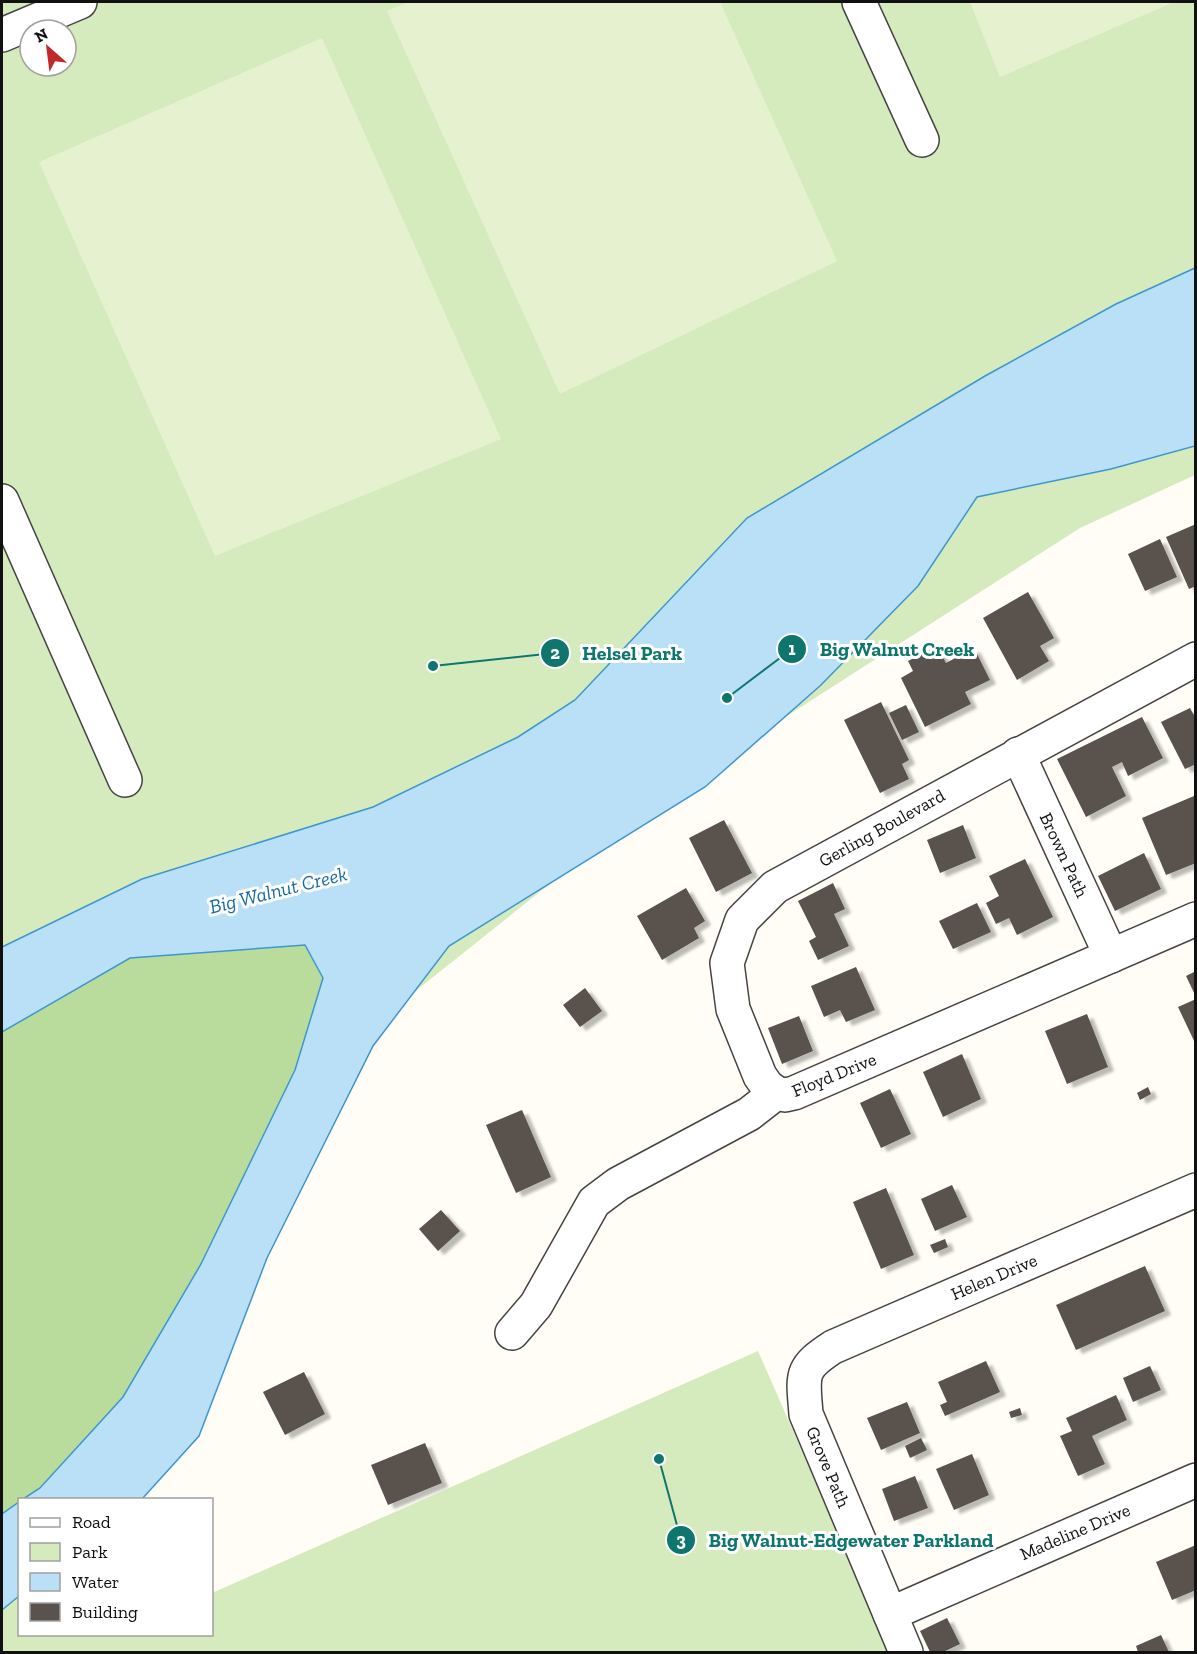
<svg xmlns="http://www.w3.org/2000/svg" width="1197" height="1654" font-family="'Zilla Slab',serif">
<defs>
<filter id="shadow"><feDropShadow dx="6" dy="4" stdDeviation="1.5" flood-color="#0004"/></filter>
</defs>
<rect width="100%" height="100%" fill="#fffdf5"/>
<path fill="#d5ebbd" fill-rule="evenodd" d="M2,2H1195V475L1080,528L650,804L358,1037L142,1499L20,1500V1634H212V1593L758,1351L890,1652H2ZM30,30H66V66H30Z"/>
<polygon fill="#b9dc9c" points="305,945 323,978 295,1070 201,1264 123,1397 40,1488 23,1499 20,1500 19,1502 2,1514 2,1032 130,958"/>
<g fill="#e6f2cf">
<polygon points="409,2 720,2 837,261 560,394 387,11"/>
<polygon points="970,2 1174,2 1000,77"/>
<polygon points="322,38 501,439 215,556 39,162"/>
</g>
<g fill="#b9e0f7" stroke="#3f96cf" stroke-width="1.5">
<polygon points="1195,268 1195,446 1111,469 977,497 918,586 821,685 705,787 449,946 373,1046 267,1258 199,1436 142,1499 23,1499 40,1488 123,1397 201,1264 295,1070 323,978 305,945 130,958 2,1032 2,947 142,879 373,807 518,737 575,700 747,518 985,376 1116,304"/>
<polygon points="19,1502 19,1596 2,1610 2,1514"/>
</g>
<g fill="#5a524d" filter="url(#shadow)">
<polygon points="1196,524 1196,586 1189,589 1166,537"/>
<polygon points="1160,539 1177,577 1145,591 1128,554"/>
<polygon points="1028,592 1054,638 1040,646 1049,661 1017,680 983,618"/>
<polygon points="937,646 946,663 974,648 990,680 965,692 971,704 925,727 901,678 913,671 908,661"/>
<polygon points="881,702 909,760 902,764 909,779 880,793 844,720"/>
<polygon points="906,705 919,732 902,740 889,713"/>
<polygon points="1190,708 1196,719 1196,764 1185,769 1161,722"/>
<polygon points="1142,717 1163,758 1128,776 1122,762 1112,767 1126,796 1086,817 1057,759"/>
<polygon points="1194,796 1196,863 1166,875 1142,818"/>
<polygon points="724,820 752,873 716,892 689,838"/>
<polygon points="963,825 976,858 940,873 927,840"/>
<polygon points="1144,853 1161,889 1115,911 1098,876"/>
<polygon points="1025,859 1053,917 1017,935 1009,918 996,924 986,903 999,896 989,876"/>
<polygon points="833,883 845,909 834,914 849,946 818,960 809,941 816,937 798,901"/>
<polygon points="686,888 705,921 694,928 699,938 662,960 637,916"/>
<polygon points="977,903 991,932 953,949 939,921"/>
<polygon points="856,967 875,1010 846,1022 840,1010 824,1017 811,986"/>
<polygon points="1196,971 1196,997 1186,976"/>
<polygon points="585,988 602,1011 580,1027 563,1005"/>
<polygon points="1196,999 1196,1045 1178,1007"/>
<polygon points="1087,1014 1108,1067 1067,1084 1045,1031"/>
<polygon points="799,1016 813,1051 782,1064 768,1028"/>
<polygon points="962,1054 981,1099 943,1117 923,1072"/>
<polygon points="1148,1087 1151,1094 1140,1100 1137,1093"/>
<polygon points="890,1089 911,1134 881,1148 860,1103"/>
<polygon points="522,1110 551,1177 516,1193 486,1125"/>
<polygon points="952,1185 967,1217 935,1231 921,1199"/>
<polygon points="886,1188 914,1255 881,1269 853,1202"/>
<polygon points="441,1210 460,1231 438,1251 419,1229"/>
<polygon points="945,1239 948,1247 934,1253 930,1245"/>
<polygon points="1145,1266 1165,1311 1076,1350 1056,1305"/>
<polygon points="986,1361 1000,1392 945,1416 940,1405 947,1402 938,1382"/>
<polygon points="1150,1366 1161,1390 1133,1402 1123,1378"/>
<polygon points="304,1372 325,1414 285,1435 263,1392"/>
<polygon points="1116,1395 1127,1420 1092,1436 1105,1464 1078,1476 1060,1436 1072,1431 1066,1418"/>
<polygon points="907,1402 920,1433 881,1450 867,1418"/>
<polygon points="1020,1408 1022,1415 1011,1418 1009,1412"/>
<polygon points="921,1438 927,1450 910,1458 905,1446"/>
<polygon points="425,1443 442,1483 388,1505 371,1465"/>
<polygon points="972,1454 989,1495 954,1510 936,1469"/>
<polygon points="915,1476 928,1508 894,1521 882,1489"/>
<polygon points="1196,1545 1196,1590 1172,1600 1156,1562"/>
<polygon points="947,1618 960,1644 943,1652 930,1652 920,1631"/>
<polygon points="1161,1635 1169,1652 1138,1652 1136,1646"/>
</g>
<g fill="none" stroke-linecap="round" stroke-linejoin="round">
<defs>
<g id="minor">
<polyline points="859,2 922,140"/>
<polyline points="2,35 80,2"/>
<polyline points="2,501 125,780"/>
<polyline points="1018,754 1111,956"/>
<polyline points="776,1093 767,1086 760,1076 733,1009 727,963 742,920 775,887 1196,659"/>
<polyline points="512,1333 536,1305 594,1202 618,1184 749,1114 776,1093 785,1095 794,1093 1196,919"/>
<polyline points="890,1614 1196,1480"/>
<path d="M906,1652L806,1414C803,1375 799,1369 833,1347L1196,1190"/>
</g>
</defs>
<use href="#minor" stroke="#444" stroke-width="36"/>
<use href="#minor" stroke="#fff" stroke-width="33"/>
</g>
<g text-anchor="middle" stroke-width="6" stroke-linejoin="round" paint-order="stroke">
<g font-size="18" fill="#111" stroke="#fff">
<text transform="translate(882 828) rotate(-29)" y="6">Gerling Boulevard</text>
<text transform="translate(1064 855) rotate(65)" y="6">Brown Path</text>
<text transform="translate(834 1075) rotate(-22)" y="6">Floyd Drive</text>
<text transform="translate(994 1277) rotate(-23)" y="6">Helen Drive</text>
<text transform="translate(828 1467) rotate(67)" y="6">Grove Path</text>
<text transform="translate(1075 1532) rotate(-23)" y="6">Madeline Drive</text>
</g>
<g font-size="20" font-style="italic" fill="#1768a6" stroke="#fff">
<text transform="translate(278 890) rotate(-14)" y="7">Big Walnut Creek</text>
</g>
</g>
<path fill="none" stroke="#0f766e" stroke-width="2" d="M727 698L792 649M433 666L555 653M659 1459L681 1540"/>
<g fill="#0f766e" stroke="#fff" stroke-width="2">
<circle cx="727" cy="698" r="6"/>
<circle cx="433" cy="666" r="6"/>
<circle cx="659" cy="1459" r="6"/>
<circle cx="792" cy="649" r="15"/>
<circle cx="555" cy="653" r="15"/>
<circle cx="681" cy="1540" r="15"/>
</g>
<g font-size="18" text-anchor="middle" font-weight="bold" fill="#fff">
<text x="792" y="655">1</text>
<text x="555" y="659">2</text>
<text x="681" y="1546">3</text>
</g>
<g font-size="20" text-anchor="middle" font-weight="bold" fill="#0f766e" stroke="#fff" stroke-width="6" stroke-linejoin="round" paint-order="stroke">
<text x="897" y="656">Big Walnut Creek</text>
<text x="632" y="660">Helsel Park</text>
<text x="851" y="1547">Big Walnut-Edgewater Parkland</text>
</g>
<rect width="1197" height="1654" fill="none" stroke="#111111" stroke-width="6"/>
<rect x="18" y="1498" width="195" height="138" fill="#ffffff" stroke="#a0a0a0" stroke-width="1.5"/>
<rect x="30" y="1518" width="30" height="9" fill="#ffffff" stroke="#a0a0a0" stroke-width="1.5"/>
<text x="72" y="1528" font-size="18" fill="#111111">Road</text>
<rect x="30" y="1543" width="30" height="18" fill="#d5ebbd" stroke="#a0a0a0" stroke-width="1.5"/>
<text x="72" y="1558" font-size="18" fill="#111111">Park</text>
<rect x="30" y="1573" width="30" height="18" fill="#b9e0f7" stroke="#a0a0a0" stroke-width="1.5"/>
<text x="72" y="1588" font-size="18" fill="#111111">Water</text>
<rect x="30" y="1603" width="30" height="18" fill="#5a524d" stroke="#a0a0a0" stroke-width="1.5"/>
<text x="72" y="1618" font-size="18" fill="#111111">Building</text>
<g transform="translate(48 48) rotate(332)"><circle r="28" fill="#ffffff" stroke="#a0a0a0" stroke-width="1.5"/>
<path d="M0-4.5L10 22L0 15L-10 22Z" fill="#c4262e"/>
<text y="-9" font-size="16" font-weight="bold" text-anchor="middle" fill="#111111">N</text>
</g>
</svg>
